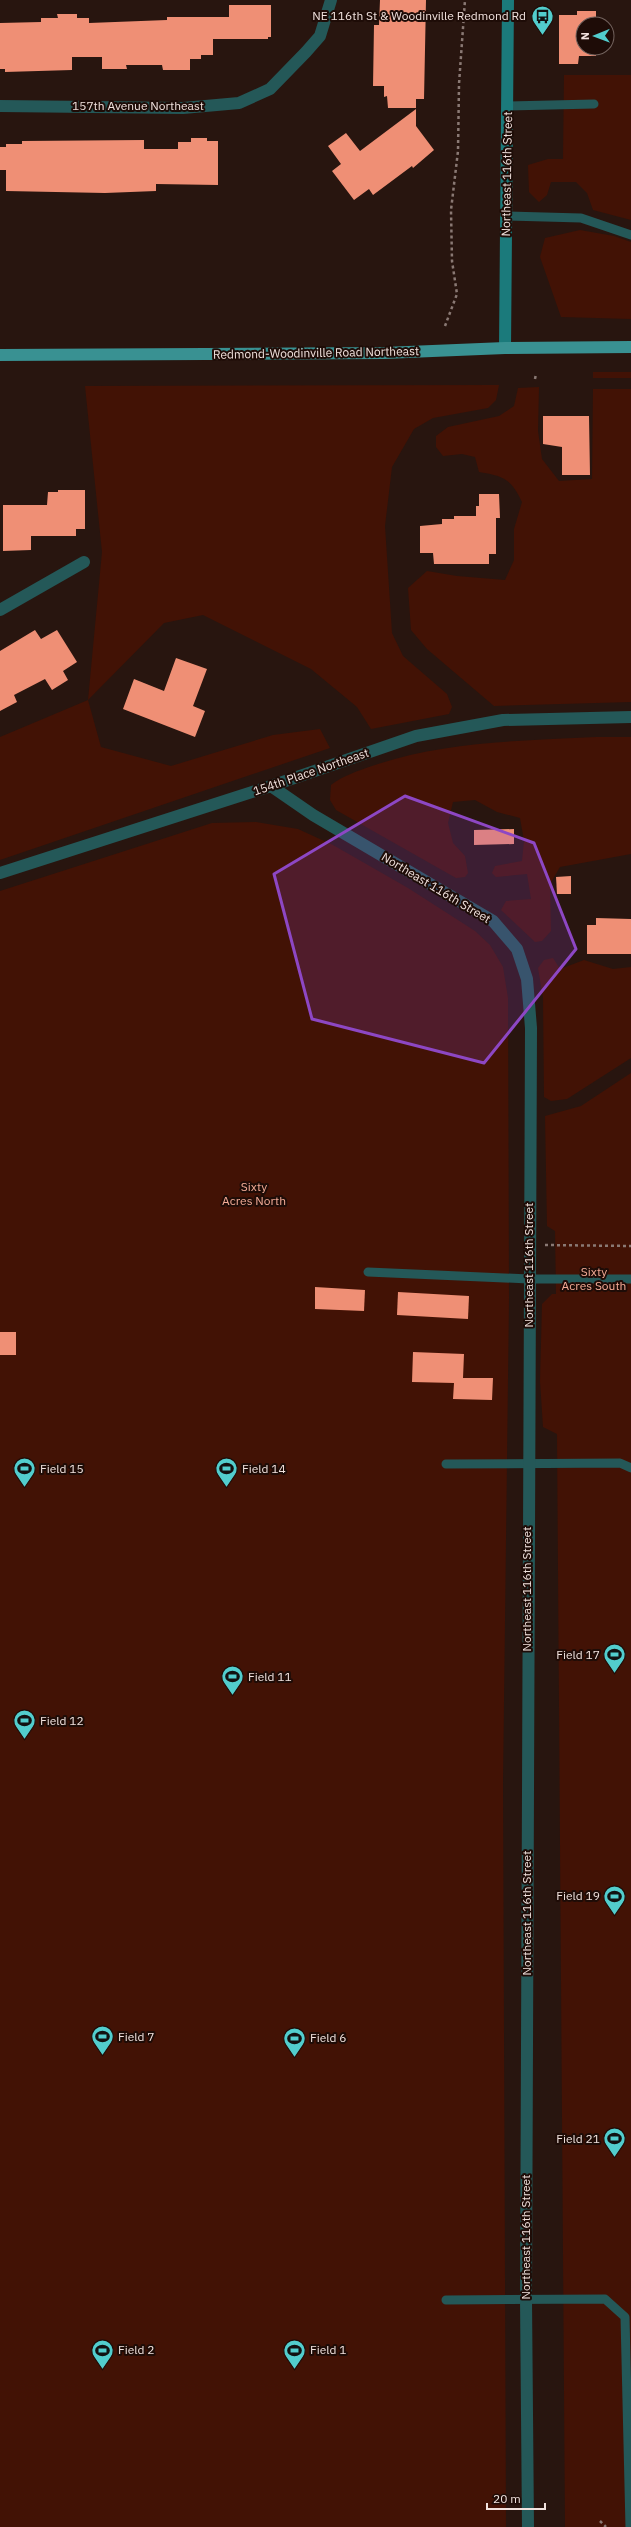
<svg xmlns="http://www.w3.org/2000/svg" width="631" height="2527" font-family="'IBM Plex Sans',sans-serif">
<rect width="100%" height="100%" fill="#28150f"/>
<g fill="#421205">
<polygon points="564,75 631,75 631,220 593,210 587,193 576,182 551,182 547,195 539,202 529,192 528,165 548,159 563,159"/>
<polygon points="580,230 614,236 631,242 631,319 561,317 540,257 545,238"/>
<rect x="593" y="372" width="38" height="6"/>
<polygon points="499,385 496,400 488,408 433,418 414,429 392,467 385,526 392,633 403,656 447,694 452,707 449,714 371,729 357,707 311,669 203,615 164,623 88,700 101,747 171,766 273,735 320,729 330,748 0,860 0,737 88,700 102,552 85,386"/>
<path d="M539,387L538,431L542,459L559,481L592,479L593,389H631V702L494,706L427,649L411,630L408,588L427,571L457,576L505,580L514,560V529L522,502C511,479 504,476 479,472L475,457L462,454L443,456L436,447V436L448,427L499,416L514,406L518,388Z"/>
<path d="M596,737H631V854L560,867L550,884L551,931L542,941L535,942L501,910L506,901L531,899L527,874L496,877L492,873L495,866L522,861L524,841L520,818L497,812L475,800L453,802L448,823L453,843L465,856L468,873L465,877L456,878L336,810L330,800L331,785C344,775 358,771 372,766C444,741 521,741 596,737Z"/>
<polygon points="256,822 298,829 333,845 408,888 475,931 490,945 503,967 508,998 509,1298 503,1782 506,2527 0,2527 0,891 212,823"/>
<polygon points="553,958 560,969 584,960 613,969 631,967 631,1058 567,1099 551,1101 544,1097 543,998 538,968 544,960"/>
<polygon points="631,1073 631,2527 565,2527 557,1434 543,1427 540,1381 542,1304 552,1294 556,1294 555,1231 547,1226 545,1116 581,1106"/>
</g>
<g fill="#ef8f75">
<polygon points="380,0 426,0 424,99 416,99 416,108 388,108 387,96 384,97 384,86 373,86 374,25 379,25"/>
<polygon points="229,5 271,5 271,37 268,37 268,39 213,39 213,55 201,55 201,59 190,59 190,70 163,70 162,65 126,65 127,69 102,69 102,57 72,57 72,70 5,72 5,69 0,69 0,23 41,22 41,18 58,18 57,14 77,14 77,18 89,18 89,23 167,20 167,17 229,17"/>
<polygon points="577,11 596,11 596,24 583,24 583,48 596,48 596,56 579,56 578,64 559,64 559,15 577,15"/>
<polygon points="416,109 416,126 434,150 413,168 412,166 373,195 369,189 354,200 332,171 341,164 328,146 346,133 360,151"/>
<polygon points="191,138 207,138 207,141 218,141 218,185 156,184 156,191 105,193 6,191 6,170 0,170 0,147 6,147 6,144 22,144 22,141 144,140 144,149 178,149 178,142 191,142"/>
<polygon points="543,416 589,416 590,475 562,475 562,447 543,444"/>
<polygon points="58,490 85,490 85,529 76,529 76,536 31,536 31,550 3,551 3,505 47,505 48,492 58,492"/>
<polygon points="479,494 499,494 500,518 496,518 496,554 489,554 489,564 434,564 433,553 420,553 420,526 442,524 442,519 454,519 454,516 476,516 476,506 479,506"/>
<polygon points="35,630 41,639 57,630 77,662 63,671 68,680 52,690 45,679 14,695 17,702 0,711 0,651"/>
<polygon points="176,658 207,669 193,706 205,711 195,737 123,709 134,679 164,691"/>
<polygon points="514,829 514,844 474,845 474,830"/>
<polygon points="571,876 571,894 557,894 556,877"/>
<polygon points="596,918 631,919 631,954 587,954 587,925 596,925"/>
<polygon points="315,1287 365,1290 364,1311 315,1309"/>
<polygon points="398,1292 469,1296 468,1319 397,1315"/>
<rect x="0" y="1332" width="16" height="23"/>
<polygon points="413,1352 464,1354 463,1378 493,1378 492,1400 453,1399 454,1383 412,1382"/>
</g>
<g fill="none" stroke-linecap="round" stroke-linejoin="round">
<g stroke="#8a7974" stroke-width="2.5" stroke-dasharray="3 3" stroke-linecap="butt">
<polyline points="445,326 457,294 452,261 451,210 458,151 459,84 465,0"/>
<polyline points="535,379 536,374"/>
<polyline points="545,1245 631,1246"/>
<polyline points="600,2521 606,2527"/>
</g>
<g stroke="#245858" stroke-width="9">
<polyline points="507,106 594,104"/>
<polyline points="506,216 581,218 631,235"/>
<polyline points="368,1272 529,1279 631,1279"/>
<polyline points="446,1464 620,1463 631,1468"/>
<polyline points="446,2300 605,2299 625,2317 630,2527"/>
</g>
<g stroke="#245858" stroke-width="12">
<polyline points="0,106 183,108 239,103 270,89 306,52 320,36 331,0"/>
<polyline points="0,610 84,562"/>
<polyline points="271,786 313,815 493,921 517,949 527,979 531,1028 526,2299 528,2527"/>
<polyline points="0,873 271,786 416,736 503,720 631,717"/>
</g>
<polyline stroke="#1b7a7b" stroke-width="12" points="505,348 508,0"/>
<polyline stroke="#399192" stroke-width="12" points="0,355 384,353 505,348 631,347"/>
</g>
<path fill="#8d47c4" fill-opacity="0.2" stroke="#8d47c4" stroke-width="3" stroke-linejoin="round" d="M405,796L534,843L576,949L484,1063L312,1019L274,874Z"/>
<defs>
<symbol id="bus-pin" viewBox="-11 -11 22 30"><path d="M0 17L-7.5 6A9.5 9.5 0 1 1 7.5 6Z" fill="#52cdcd" stroke="#1e0c07"/><path d="M-5-6H5V4H4V6H2V4H-2V6H-4V4H-5ZM-3.5-4V0h7V-4ZM-3.5 1.2v1.5H-2V1.2ZM2 1.2v1.5H3.5V1.2Z" fill="#111"/></symbol>
<symbol id="stadium-pin" viewBox="-11 -11 22 30"><path d="M0 17L-7.5 6A9.5 9.5 0 1 1 7.5 6Z" fill="#52cdcd" stroke="#1e0c07"/><path d="M0-5a6.5 5 0 1 0 0 10a6.5 5 0 1 0 0-10ZM-3.5-1.8h7v3.6h-7Z" fill="#111"/></symbol>
</defs>
<g fill-rule="evenodd">
<use href="#bus-pin" x="530" y="4" width="25" height="34"/>
<use href="#stadium-pin" x="12" y="1456" width="25" height="34"/>
<use href="#stadium-pin" x="214" y="1456" width="25" height="34"/>
<use href="#stadium-pin" x="602" y="1642" width="25" height="34"/>
<use href="#stadium-pin" x="220" y="1664" width="25" height="34"/>
<use href="#stadium-pin" x="12" y="1708" width="25" height="34"/>
<use href="#stadium-pin" x="602" y="1884" width="25" height="34"/>
<use href="#stadium-pin" x="90" y="2024" width="25" height="34"/>
<use href="#stadium-pin" x="282" y="2026" width="25" height="34"/>
<use href="#stadium-pin" x="602" y="2126" width="25" height="34"/>
<use href="#stadium-pin" x="90" y="2338" width="25" height="34"/>
<use href="#stadium-pin" x="282" y="2338" width="25" height="34"/>
</g>
<g text-anchor="middle" stroke-width="4" stroke-linejoin="round" paint-order="stroke">
<g font-size="12" fill="#f1e2de" stroke="#1e0c07" text-anchor="start">
<text x="526" y="20" text-anchor="end">NE 116th St &amp; Woodinville Redmond Rd</text>
<text x="40" y="1473">Field 15</text>
<text x="242" y="1473">Field 14</text>
<text x="600" y="1659" text-anchor="end">Field 17</text>
<text x="248" y="1681">Field 11</text>
<text x="40" y="1725">Field 12</text>
<text x="600" y="1900" text-anchor="end">Field 19</text>
<text x="118" y="2041">Field 7</text>
<text x="310" y="2042">Field 6</text>
<text x="600" y="2143" text-anchor="end">Field 21</text>
<text x="118" y="2354">Field 2</text>
<text x="310" y="2354">Field 1</text>
</g>
<g font-size="12" fill="#f1e2de" stroke="#1e0c07">
<text x="138" y="110">157th Avenue Northeast</text>
<text transform="translate(507 174) rotate(-89)" y="4">Northeast 116th Street</text>
<text transform="translate(316 353) rotate(-1)" y="4">Redmond-Woodinville Road Northeast</text>
<text transform="translate(311 772) rotate(-19)" y="4">154th Place Northeast</text>
<text transform="translate(436 888) rotate(31)" y="4">Northeast 116th Street</text>
<text transform="translate(529 1265) rotate(-90)" y="4">Northeast 116th Street</text>
<text transform="translate(527 1589) rotate(-90)" y="4">Northeast 116th Street</text>
<text transform="translate(527 1913) rotate(-90)" y="4">Northeast 116th Street</text>
<text transform="translate(526 2237) rotate(-90)" y="4">Northeast 116th Street</text>
</g>
<g font-size="12" fill="#f5ac97" stroke="#1e0c07">
<text x="254" y="1191">Sixty<tspan x="254" dy="14">Acres North</tspan></text>
<text x="594" y="1276">Sixty<tspan x="594" dy="14">Acres South</tspan></text>
</g>
</g>
<g transform="translate(595 36) rotate(269)"><circle r="19" fill="#1e0c07" stroke="#72625d"/>
<path d="M0-3L7 15L0 10L-7 15Z" fill="#52cdcd"/>
<text y="-6" font-size="11" font-weight="bold" text-anchor="middle" fill="#f1e2de">N</text>
</g>
<path d="M487 2503v6h58v-6" fill="none" stroke="#f1e2de" stroke-width="2"/>
<text x="493" y="2503" font-size="12" fill="#f1e2de" stroke="#1e0c07" stroke-width="3" paint-order="stroke">20 m</text>
</svg>
